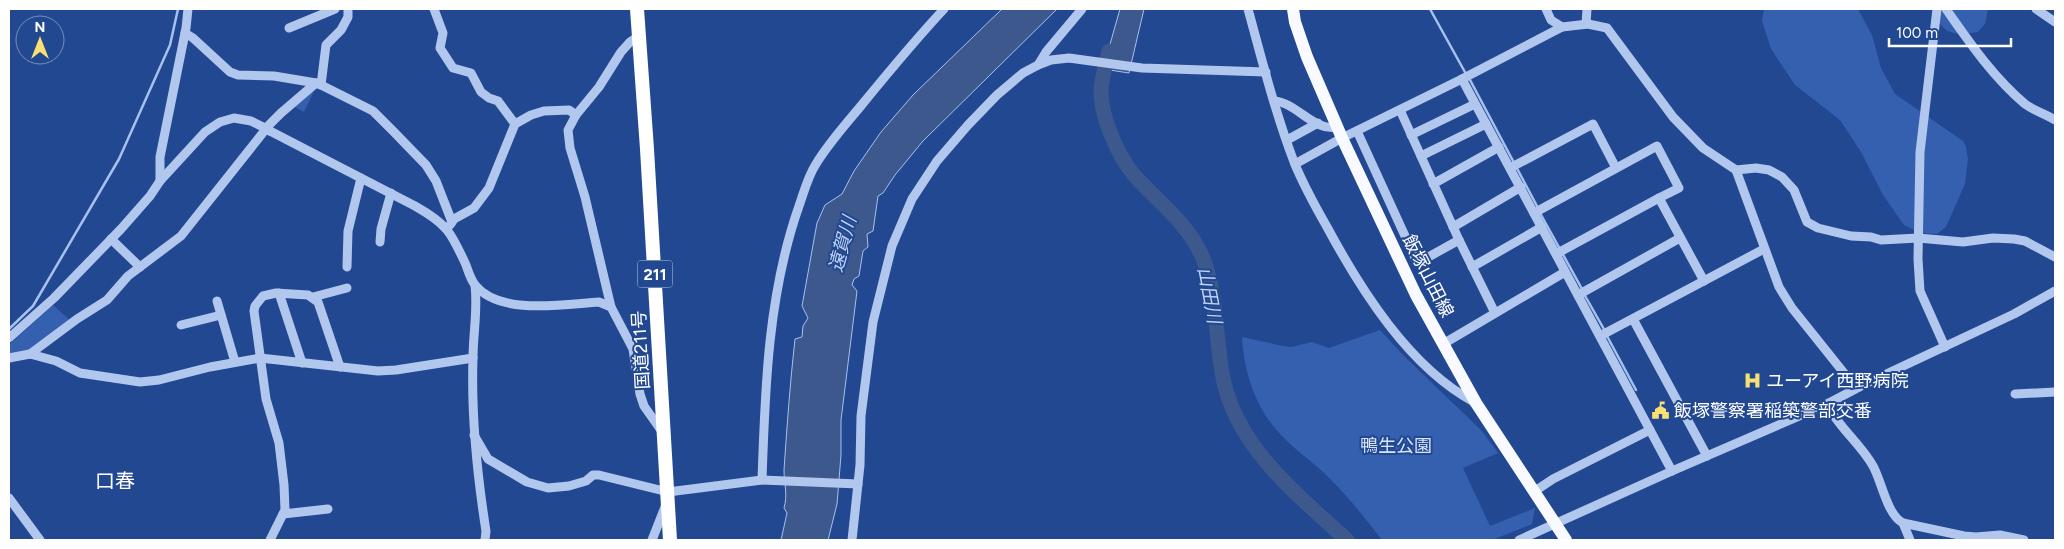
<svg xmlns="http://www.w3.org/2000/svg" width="2064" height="549" font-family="Figtree,'Noto Sans JP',sans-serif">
<rect width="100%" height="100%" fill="#214891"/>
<g fill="#3460af">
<polygon points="1764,9 1858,9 1872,35 1881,68 1895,94 1963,141 1966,147 1968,159 1965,184 1946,227 1937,234 1920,233 1904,225 1883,195 1861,152 1840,120 1795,85 1771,49 1762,21"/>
<path d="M1933,9H1988L1985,24L1978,32C1952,36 1943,35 1933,9Z"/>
<polygon points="315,89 304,112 293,106"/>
<polygon points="53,305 71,321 31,350 9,355 9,345"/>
<path d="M1380,330L1403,355L1482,431L1498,453L1463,468L1490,526L1535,508L1532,524L1492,540H1382C1367,521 1352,501 1335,484C1319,466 1298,453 1281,435C1256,409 1244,373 1242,337L1283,346L1291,347L1312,342L1329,348Z"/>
</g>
<g fill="#3c588d" stroke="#a6c1ee">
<path d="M1002,9H1057L923,141L895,175L883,193L878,196L873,231L867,234L868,247L863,251L859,276L854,279L852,285L857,291L841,420V455L837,504L828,540H781L787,513L784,508C788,495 784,483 784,470C787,426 790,383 795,339L802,337L803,326L808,318L802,306L817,223L825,205L842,194L854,171L881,132L913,95Z"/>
<polygon points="1120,9 1144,9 1129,73 1103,69"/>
</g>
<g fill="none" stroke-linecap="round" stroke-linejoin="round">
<g stroke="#a6c1ee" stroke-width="2.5">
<polyline points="1430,9 1466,74"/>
<polyline points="1469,78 1538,208"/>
<polyline points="1540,213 1582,289"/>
<polyline points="1584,294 1605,331"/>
<polyline points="9,329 33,306 119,159 170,45 178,9"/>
<polyline points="1607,336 1636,390"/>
</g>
<path stroke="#3c588d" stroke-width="15" d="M1109,51C1106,64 1101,79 1101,92C1101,117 1118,156 1134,175C1158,202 1187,222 1202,256C1218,294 1215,338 1223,378C1237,448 1298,495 1347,540"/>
<g stroke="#b2c7ed" stroke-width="9">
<polyline points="434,9 443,33 440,48 453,68 471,73 481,92 489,98 498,101 515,124"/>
<path d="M1248,9C1262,60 1275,112 1294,162C1303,184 1315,206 1327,227C1361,290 1409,367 1474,402"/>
<polyline points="1546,9 1551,20 1562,27"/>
<polyline points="1937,9 1920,152 1918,259 1920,291 1945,347"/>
<path d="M1946,9C1970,43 1993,77 2025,104C2034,111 2046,114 2055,120"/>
<polyline points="2036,9 2055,22"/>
<polyline points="1586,24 1587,9"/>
<polyline points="289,28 335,9"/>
<polyline points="185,33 193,38 230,72 238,75 274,76 316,83"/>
<polyline points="1038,65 1046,52 1082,9"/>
<polyline points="1462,79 1672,471"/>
<polyline points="321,85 373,111 394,132 426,165 436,181 452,222"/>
<path d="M1274,101C1296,102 1314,132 1337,127"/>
<polyline points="1400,110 1459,240 1495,313"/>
<path d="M270,131L415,206C447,224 451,232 466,265C468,271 471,280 475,285C500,316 565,304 599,302L611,307L633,349L640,394L644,406L663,433"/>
<polyline points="1357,131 1416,260 1423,260 1459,240"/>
<polyline points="1411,135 1475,104"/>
<polyline points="1287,140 1318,123"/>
<polyline points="1421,156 1486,124"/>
<polyline points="1295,164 1342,138 1462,79 1562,27 1588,24 1607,28 1673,117 1703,148 1736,170 1779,287 1792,308 1856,388"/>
<polyline points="1510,168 1593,124 1616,168"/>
<polyline points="1736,170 1756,168 1769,170 1782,177 1794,190 1807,222 1818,228 1851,236 1871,237 1881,240 1918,238 1963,242 1993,238 2014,239 2025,241 2055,257"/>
<polyline points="160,181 160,157 186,28 188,9"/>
<polyline points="1433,184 1499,147"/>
<polyline points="1534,213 1657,146 1679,188 1659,198 1704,281"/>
<polyline points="450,225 454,219 474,208 489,188 515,124 531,115 544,111 569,110 576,115"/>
<polyline points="1453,227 1521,187"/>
<polyline points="111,239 140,267"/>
<polyline points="380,242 381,229 391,193"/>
<polyline points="1556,254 1659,198"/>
<polyline points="347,267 348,231 361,178"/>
<polyline points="1472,267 1542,227"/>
<path d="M475,285C478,310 473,334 473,358C471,417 477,474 486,531L485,540"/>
<polyline points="279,293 302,363"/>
<polyline points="1578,295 1680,238"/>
<polyline points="313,297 347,288"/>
<polyline points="217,301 235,362"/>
<polyline points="611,307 585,197 570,148 568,130 576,115 599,87 621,52 630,42 639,36"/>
<polyline points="1633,319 1707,456"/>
<polyline points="181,325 221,315"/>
<polyline points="1600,336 1764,249"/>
<polyline points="9,338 54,298 121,229 150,196 160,181 205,132 220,122 234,118 251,121 263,127"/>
<polyline points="1443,344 1565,272"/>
<polyline points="30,354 77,319 107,300 128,276 181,236 269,125 281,113 316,83 321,85 326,45 341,30 348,17 348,9"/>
<polyline points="9,358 30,354 56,361 80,373 140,382 159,380 210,367 260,358 378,371 396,370 473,358"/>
<polyline points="2015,394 2055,392"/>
<path d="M1827,404C1838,427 1860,443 1873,466C1882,482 1887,515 1903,523L1964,536L1976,537L2000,535L2024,540"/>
<polyline points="474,435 488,459 527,482 548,488 569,486 586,481 593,475 599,475 668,492 762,480 858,484"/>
<path d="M762,480C765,388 768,294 799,206C804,192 808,176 816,164C828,144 845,125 860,107C887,74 915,40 944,9"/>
<polyline points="1535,491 1553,479 1650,430"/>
<polyline points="9,498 40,540"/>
<polyline points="283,514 328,509"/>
<polyline points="1903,523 1910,540"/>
<polyline points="270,540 285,510 284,485 279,443 266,399 254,311 255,306 263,296 276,293 308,295 318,302 340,367"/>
<polyline points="652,540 665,507"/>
<polyline points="852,540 860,465 861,416 873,322 892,246 912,199 937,161 968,125 997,95 1023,73 1038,65 1051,60 1069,58 1142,68 1266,72"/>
<polyline points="1519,540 1672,471 1827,404 1865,384 2014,314 2055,291"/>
</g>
<polyline stroke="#f8faff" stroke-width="12" points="1293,9 1295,22 1307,57 1342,138 1416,295 1476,403 1566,540"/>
<polyline stroke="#fff" stroke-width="14" points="637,9 647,149 670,540"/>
<polyline stroke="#b2c7ed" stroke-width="9" points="263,127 270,131"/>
</g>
<defs>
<symbol id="hospital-bare" viewBox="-9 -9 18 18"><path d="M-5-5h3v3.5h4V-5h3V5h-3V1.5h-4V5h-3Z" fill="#fadf73" stroke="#214891" stroke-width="2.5" paint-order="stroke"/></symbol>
<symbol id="civic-bare" viewBox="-9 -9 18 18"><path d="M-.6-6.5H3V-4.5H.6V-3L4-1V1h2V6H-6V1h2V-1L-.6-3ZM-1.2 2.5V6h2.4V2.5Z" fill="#fadf73" stroke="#214891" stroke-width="2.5" paint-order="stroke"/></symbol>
</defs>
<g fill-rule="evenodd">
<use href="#hospital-bare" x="1740" y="368" width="25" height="25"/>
<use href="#civic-bare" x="1648" y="398" width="25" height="25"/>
</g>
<g text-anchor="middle" stroke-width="4" stroke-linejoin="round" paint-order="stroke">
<rect fill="#214891" stroke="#bcc8de" stroke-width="1" x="637.5" y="260.5" width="35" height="27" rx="4"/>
<g font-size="16" font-weight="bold" fill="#fff">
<text x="655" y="280">211</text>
</g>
<g font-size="18" fill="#fff" stroke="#214891">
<text transform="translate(1428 276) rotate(63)" y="6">飯塚山田線</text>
<text transform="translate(641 350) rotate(-93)" y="6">国道211号</text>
</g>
<g font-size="18" fill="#fff" stroke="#214891" text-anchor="start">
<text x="1766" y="387">ユーアイ西野病院</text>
<text x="1674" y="417">飯塚警察署稲築警部交番</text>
</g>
<g font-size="18" fill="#d7e4f9" stroke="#214891">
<text x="1396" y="452">鴨生公園</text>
</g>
<g font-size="19" font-style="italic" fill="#bed2f4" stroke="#214891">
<text transform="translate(842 244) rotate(-75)" y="7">遠賀川</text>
<text transform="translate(1210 295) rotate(79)" y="7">山田川</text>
</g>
<g font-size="20" fill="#fff" stroke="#214891">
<text x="115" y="488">口春</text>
</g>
</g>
<rect width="2064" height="549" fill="none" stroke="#ffffff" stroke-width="20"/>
<g transform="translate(40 40)"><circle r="24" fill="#214891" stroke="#7a91bd"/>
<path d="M0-4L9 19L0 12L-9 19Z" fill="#fadf73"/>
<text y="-8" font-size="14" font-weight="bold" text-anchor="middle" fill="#ffffff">N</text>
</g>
<path d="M1889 38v8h122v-8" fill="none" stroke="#ffffff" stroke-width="2.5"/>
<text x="1896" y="38" font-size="15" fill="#ffffff" stroke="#214891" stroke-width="4" paint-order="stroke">100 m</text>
</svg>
